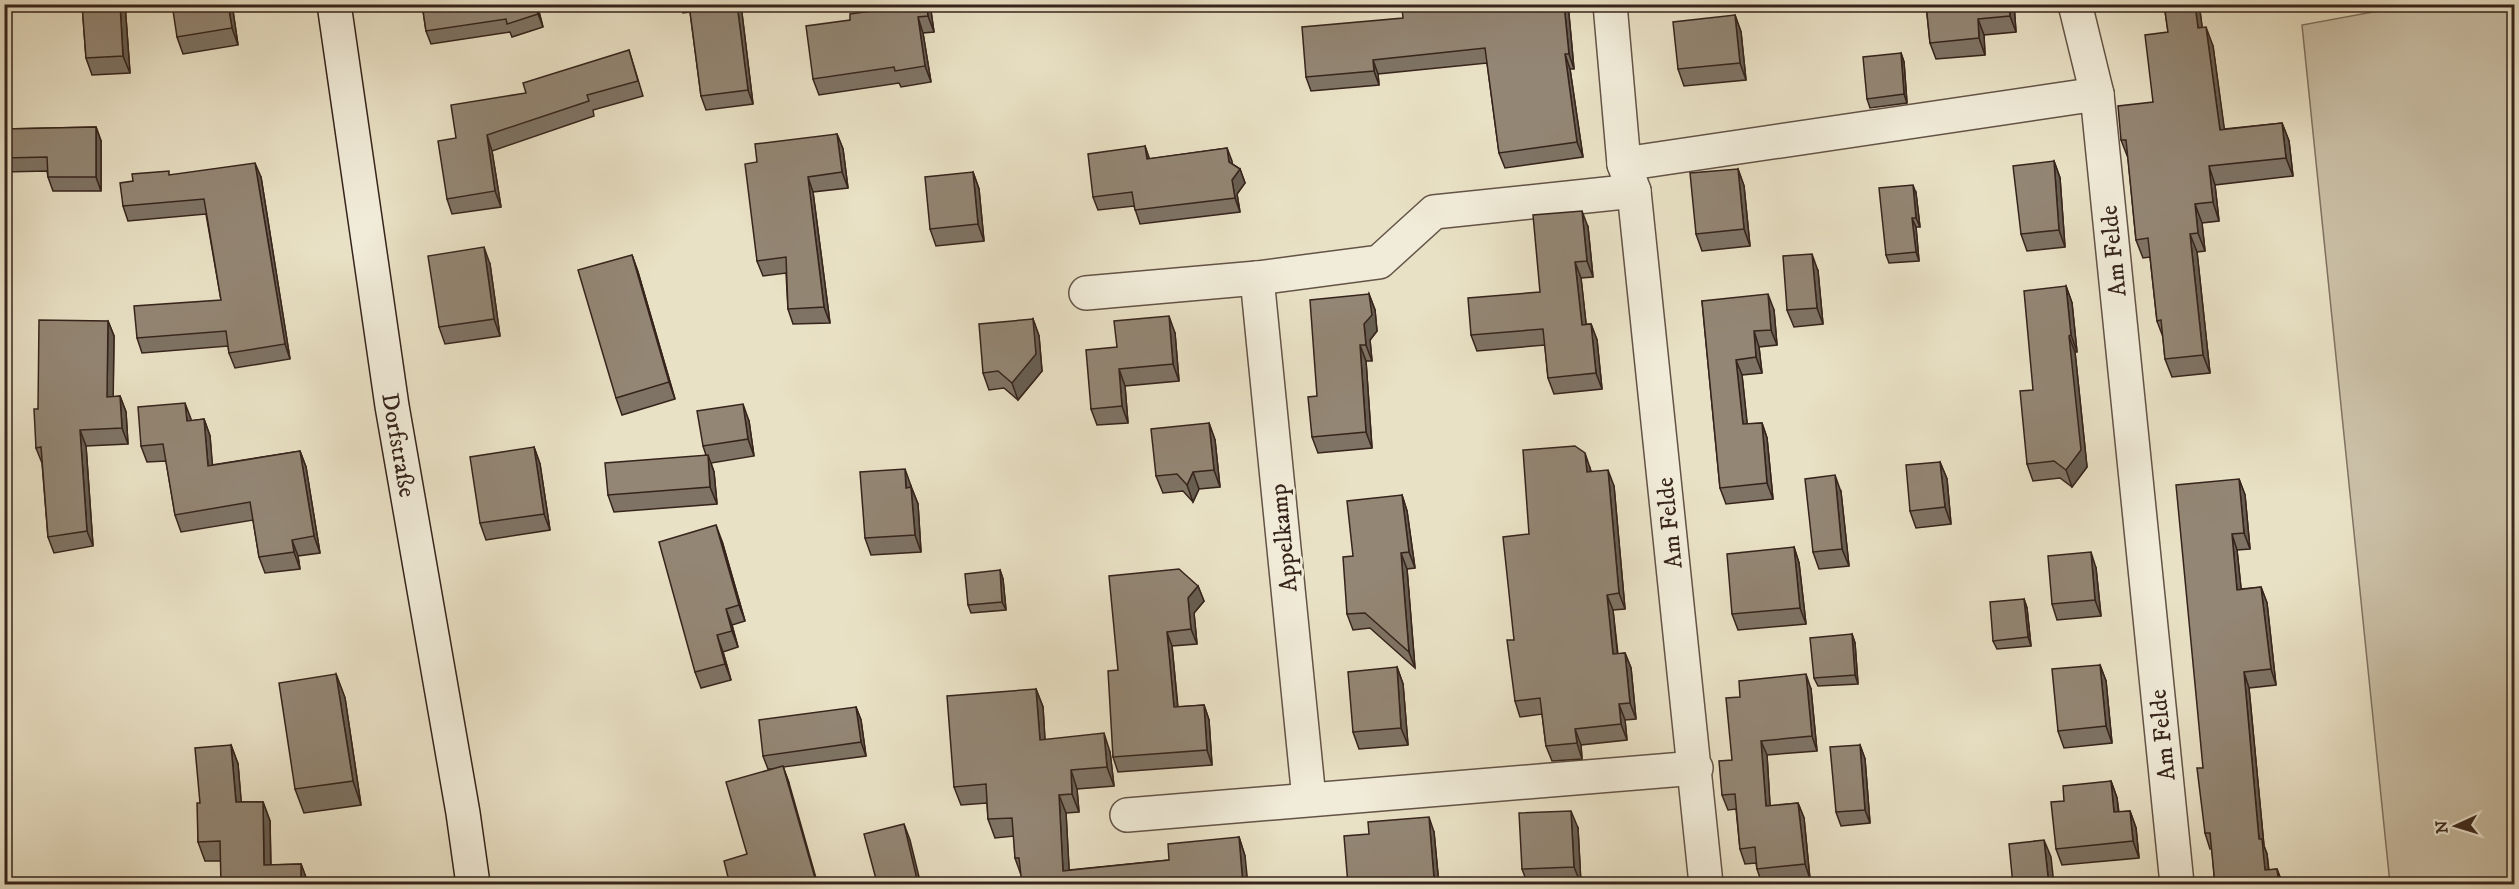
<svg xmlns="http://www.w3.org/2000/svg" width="2519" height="889" font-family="'IM FELL DW Pica',serif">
<rect width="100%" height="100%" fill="#e9e1c5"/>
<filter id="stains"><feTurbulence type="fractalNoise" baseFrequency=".00333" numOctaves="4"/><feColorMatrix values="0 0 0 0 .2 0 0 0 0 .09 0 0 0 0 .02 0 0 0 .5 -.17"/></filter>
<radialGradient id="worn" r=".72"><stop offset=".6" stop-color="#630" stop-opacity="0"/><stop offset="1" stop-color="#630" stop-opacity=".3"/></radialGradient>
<polygon fill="#cbc1a8" stroke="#807262" stroke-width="1.5" points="2416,4 2514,5 2514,884 2390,884 2302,25"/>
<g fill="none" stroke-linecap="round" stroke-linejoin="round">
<defs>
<g id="street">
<polyline points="1610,4 1624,164 1634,191 1706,884"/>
<polyline points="2075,4 2097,94 2177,884"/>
<polyline points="1624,164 2097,94"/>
<polyline points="1257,278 1309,799"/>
<polyline points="1086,293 1257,278 1379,262 1434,212 1634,191"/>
<polyline points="1127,815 1696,768"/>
</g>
<polyline id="secondary" points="334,4 392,406 463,813 473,884"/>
</defs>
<use href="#street" stroke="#635346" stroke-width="36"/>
<use href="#secondary" stroke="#36241c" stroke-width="36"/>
<use href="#street" stroke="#f1ecd9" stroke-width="33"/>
<use href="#secondary" stroke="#f1ecd9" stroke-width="33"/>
</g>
<g fill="#7e7364" stroke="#36241c" stroke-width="1.5">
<polygon points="82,4 125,4 130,73 92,75 86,58"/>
<polygon points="232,4 238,45 183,54 177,37"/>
<polygon points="422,4 537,4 543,27 512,37 510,32 431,44 426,31"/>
<polygon points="680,4 745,4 741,5 753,104 706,110 701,96 690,12 683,13"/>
<polygon points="886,4 930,4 934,32 923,33 931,82 901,87 899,83 819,95 813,79 850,20 886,9"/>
<polygon points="1438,4 1568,4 1574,69 1570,69 1583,157 1505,168 1499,153 1487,63 1378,74 1379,85 1311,91 1306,77 1403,18"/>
<polygon points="1926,4 2014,4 2016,32 1984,35 1985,55 1936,59 1930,43"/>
<polygon points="2164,4 2197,4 2200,11 2202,28 2213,46 2224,129 2282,123 2289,141 2293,176 2215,185 2219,221 2202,223 2205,251 2197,252 2210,373 2172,377 2165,359 2163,337 2157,321 2150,257 2143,258 2136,240 2128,158 2121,140 2153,102 2168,32"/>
<polygon points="1735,15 1741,32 1746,80 1684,86 1678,69"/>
<polygon points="629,50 643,96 593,110 594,116 492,151 501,207 452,214 447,199 456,138"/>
<polygon points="1901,53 1904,62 1907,103 1870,108 1867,99"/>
<polygon points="96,127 101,141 101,191 53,191 48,177 47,171 4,172 4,129"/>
<polygon points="837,134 843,149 848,188 813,192 830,323 793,324 788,309 786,273 763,276 757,261 757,162"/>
<polygon points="1145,146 1149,159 1227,148 1232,164 1240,169 1245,183 1237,194 1240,212 1140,224 1134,206 1098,210 1093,197"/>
<polygon points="2054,161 2060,178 2065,247 2027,251 2021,234"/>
<polygon points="1738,169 1744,186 1750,246 1702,251 1696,234"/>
<polygon points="973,172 979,189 984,241 936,246 930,229"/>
<polygon points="171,175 261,177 290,359 235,368 229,353 228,346 142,353 137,338 221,300 206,214 128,221 123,206"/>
<polygon points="1916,193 1920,227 1916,227 1919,261 1889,263 1886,255"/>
<polygon points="1588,227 1593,277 1581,278 1586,324 1591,324 1597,340 1602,389 1554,394 1548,378 1545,345 1477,351 1471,335 1540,292"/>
<polygon points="632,255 638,272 675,399 622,415 616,398"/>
<polygon points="490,264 500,336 445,344 439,327"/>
<polygon points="1818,271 1823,324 1794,327 1787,310"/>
<polygon points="2066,286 2072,303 2077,352 2075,352 2087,467 2072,487 2060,478 2033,481 2027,464 2033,390"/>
<polygon points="1369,294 1375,310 1377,331 1370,340 1372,361 1366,361 1372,448 1318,453 1312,437"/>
<polygon points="1702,301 1774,310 1777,345 1759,347 1762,373 1742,375 1747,424 1762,423 1767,438 1773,499 1726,504 1720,488"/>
<polygon points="1033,319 1039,336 1042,371 1018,400 1004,388 989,390 983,373"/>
<polygon points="108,321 114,336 113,397 120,396 126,412 128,444 86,446 93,546 54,553 48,537 42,463 36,448 38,409"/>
<polygon points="1175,333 1179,381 1125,386 1128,423 1097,425 1091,409 1117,347"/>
<polygon points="204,419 210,436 212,465 300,451 306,467 320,553 298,556 300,569 265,573 259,557 253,520 181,532 175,515 166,461 147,462 141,446 191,421"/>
<polygon points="749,421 754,456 711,463 714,472 717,504 614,512 608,495 706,455 703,446"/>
<polygon points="1209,423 1215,440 1220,487 1199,489 1193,502 1183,491 1163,493 1156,476"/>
<polygon points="534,447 540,464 550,530 486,540 480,523"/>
<polygon points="1940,462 1947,479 1951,524 1916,528 1910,511"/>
<polygon points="1590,468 1591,471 1614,486 1625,609 1613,610 1618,654 1625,653 1631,668 1636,719 1625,720 1627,740 1581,745 1582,759 1552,761 1546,746 1542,714 1520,717 1515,701 1529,534"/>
<polygon points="2239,479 2245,495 2250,549 2237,550 2241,589 2261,587 2267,603 2276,685 2249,688 2264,846 2267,854 2269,870 2277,869 2283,885 2215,885 2212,849 2210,849 2205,833 2203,768"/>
<polygon points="911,486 918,504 921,552 871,555 865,538"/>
<polygon points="1841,492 1849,566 1819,569 1813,552"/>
<polygon points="1402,495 1407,511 1415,568 1407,569 1415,668 1370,628 1353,630 1347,614 1353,556"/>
<polygon points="722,541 745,621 732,625 738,647 723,652 731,680 701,688 695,672"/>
<polygon points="1794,547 1799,563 1806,624 1738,630 1732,614"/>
<polygon points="2096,568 2101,616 2057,620 2052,604"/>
<polygon points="1000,570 1003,579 1006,610 971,613 968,605"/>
<polygon points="1198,586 1204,601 1194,613 1197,644 1172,646 1178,707 1204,705 1209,720 1212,765 1118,772 1113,757 1118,670"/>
<polygon points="2024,599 2027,608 2031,646 1997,649 1993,641"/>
<polygon points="1852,634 1855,643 1858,684 1818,686 1814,678"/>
<polygon points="2100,665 2106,681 2112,743 2064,748 2058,731"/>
<polygon points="1397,667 1403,684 1408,745 1359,749 1353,732"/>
<polygon points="336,674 345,698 361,805 304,813 295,789"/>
<polygon points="1036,689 1043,707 1045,740 1110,752 1114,786 1077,789 1079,812 1066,813 1069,870 1169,860 1239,837 1245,856 1021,875 1015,858 1014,836 995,838 988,819 987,803 961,805 954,787"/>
<polygon points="1811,689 1817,751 1767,755 1770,806 1798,803 1804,818 1810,879 1762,884 1757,869 1756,863 1745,864 1740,849 1736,809 1728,810 1722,795 1732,760"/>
<polygon points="856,707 861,720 866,756 783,767 789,783 747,854 774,769 768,769 763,756"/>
<polygon points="231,745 238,764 241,802 263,802 270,821 271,865 301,864 308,883 220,861 205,861 198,842 200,803"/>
<polygon points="1860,745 1865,759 1870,823 1841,826 1836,812"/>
<polygon points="2111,781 2117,798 2119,812 2130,811 2136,828 2139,858 2062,865 2056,849 2064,801"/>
<polygon points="1578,828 1581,884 1528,885 1522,869"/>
<polygon points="1434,832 1439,885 1348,885"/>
</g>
<g fill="#675e51" stroke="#36241c" stroke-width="1.5">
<polygon points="120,4 125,4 130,73 123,56"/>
<polygon points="228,4 232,4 238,45 232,28"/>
<polygon points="535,4 537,4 543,27 538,14"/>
<polygon points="737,4 741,5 753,104 748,90"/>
<polygon points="926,4 930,4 934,32 928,16"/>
<polygon points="1564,4 1568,4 1574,69 1569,54"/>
<polygon points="2009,4 2014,4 2016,32 2010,16"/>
<polygon points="2195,4 2197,4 2200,11 2205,47 2198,28"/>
<polygon points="1735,15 1741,32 1746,80 1740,63"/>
<polygon points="918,17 923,33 931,82 925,66"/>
<polygon points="1978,19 1984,35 1985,55 1979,38"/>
<polygon points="2206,27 2213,46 2227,148 2220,130"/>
<polygon points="1901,53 1904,62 1907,103 1904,94"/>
<polygon points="1565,54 1570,69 1583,157 1577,142"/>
<polygon points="1373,60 1378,74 1379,85 1374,71"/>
<polygon points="2282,123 2289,141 2293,176 2286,158"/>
<polygon points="96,127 101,141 101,191 96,177"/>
<polygon points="837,134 843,149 848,188 842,172"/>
<polygon points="487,135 492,151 501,207 495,191"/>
<polygon points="1145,146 1150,160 1147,159"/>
<polygon points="1227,148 1232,161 1234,175 1229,162"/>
<polygon points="2054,161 2060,178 2065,247 2059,230"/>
<polygon points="255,163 261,177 290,359 285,344"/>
<polygon points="2209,166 2215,185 2219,221 2213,202"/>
<polygon points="1240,169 1245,183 1237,194 1240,212 1235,198 1232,180"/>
<polygon points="1738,169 1744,186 1750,246 1744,229"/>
<polygon points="973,172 979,189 984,241 978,224"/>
<polygon points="808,177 813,192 830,323 824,307"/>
<polygon points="1913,185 1916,193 1920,227 1916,218"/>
<polygon points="2195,204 2202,223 2205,251 2198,233"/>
<polygon points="1582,211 1588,227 1593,277 1587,261"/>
<polygon points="1912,218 1916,227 1919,261 1916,252"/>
<polygon points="2190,234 2197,252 2210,373 2203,355"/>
<polygon points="484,247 490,264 500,336 494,319"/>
<polygon points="1812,254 1818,271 1823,324 1817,308"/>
<polygon points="632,255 638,272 675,399 669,382"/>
<polygon points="1575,262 1581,278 1588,341 1582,325"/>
<polygon points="2066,286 2072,303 2077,352 2071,335"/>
<polygon points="1369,294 1375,310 1377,331 1370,340 1372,361 1366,345 1364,324"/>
<polygon points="1768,294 1774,310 1777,345 1771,330"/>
<polygon points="1169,316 1175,333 1179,381 1173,364"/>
<polygon points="1033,319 1039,336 1042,371 1018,400 1012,383"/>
<polygon points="108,321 114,336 113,412 107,397"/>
<polygon points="1591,324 1597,340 1602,389 1596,373"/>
<polygon points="1754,331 1759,347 1762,373 1756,357"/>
<polygon points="2069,336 2075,352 2087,467 2072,487 2066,470"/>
<polygon points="1360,345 1366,361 1372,448 1366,432"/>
<polygon points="1736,360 1742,375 1749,440 1743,424"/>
<polygon points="1119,369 1125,386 1128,423 1122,406"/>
<polygon points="120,396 126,412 128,444 122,428"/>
<polygon points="185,403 191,419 193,438 187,421"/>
<polygon points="743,404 749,421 754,456 748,439"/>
<polygon points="204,419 210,436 214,482 208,466"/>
<polygon points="1209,423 1215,440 1220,487 1214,470"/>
<polygon points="1762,423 1767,438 1773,499 1767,483"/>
<polygon points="80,430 86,446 93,546 87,531"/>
<polygon points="534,447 540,464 550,530 544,514"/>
<polygon points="300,451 306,467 320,553 314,536"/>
<polygon points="1585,453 1590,468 1593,487 1587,472"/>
<polygon points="708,455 714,472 717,504 710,487"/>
<polygon points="1940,462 1947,479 1951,524 1945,507"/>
<polygon points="905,469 911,486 912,505 906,488"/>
<polygon points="1608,470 1614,486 1625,609 1619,593"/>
<polygon points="1193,472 1199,489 1193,502 1187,485"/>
<polygon points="1835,475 1841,492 1849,566 1842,549"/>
<polygon points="2239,479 2245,495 2250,549 2244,533"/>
<polygon points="911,487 918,504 921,552 915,535"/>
<polygon points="1402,495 1407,511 1415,568 1409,552"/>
<polygon points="716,525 722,541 745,621 739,605"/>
<polygon points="2232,534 2237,550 2243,606 2237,590"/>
<polygon points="292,540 298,556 300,569 294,552"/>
<polygon points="1794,547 1799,563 1806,624 1800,608"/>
<polygon points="2091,552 2096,568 2101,616 2095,600"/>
<polygon points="1401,553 1407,569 1415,668 1409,652"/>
<polygon points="1000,570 1003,579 1006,610 1002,602"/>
<polygon points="1198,586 1204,601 1194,613 1197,644 1191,629 1188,598"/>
<polygon points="2261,587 2267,603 2276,685 2271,669"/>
<polygon points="1607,595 1613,610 1619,670 1613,654"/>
<polygon points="2024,599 2027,608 2031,646 2028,637"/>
<polygon points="726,609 732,625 738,647 732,631"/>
<polygon points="1167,632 1172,646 1179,722 1174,707"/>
<polygon points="1852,634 1855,643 1858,684 1855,675"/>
<polygon points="717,635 723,652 731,680 725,664"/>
<polygon points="1625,653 1631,668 1636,719 1630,703"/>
<polygon points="2100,665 2106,681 2112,743 2106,726"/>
<polygon points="1397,667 1403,684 1408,745 1401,728"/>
<polygon points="2244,672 2249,688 2264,846 2267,854 2270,885 2265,870 2259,839"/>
<polygon points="336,674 345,698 361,805 353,781"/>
<polygon points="1806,674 1811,689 1817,751 1812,736"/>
<polygon points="1036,689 1043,707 1046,758 1040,740"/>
<polygon points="1619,704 1625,720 1627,740 1621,724"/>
<polygon points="1204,705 1209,720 1212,765 1207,750"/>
<polygon points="856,707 861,720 866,756 861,742"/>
<polygon points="1575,729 1581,745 1582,759 1577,743"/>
<polygon points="1104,733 1110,752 1114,786 1107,767"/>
<polygon points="1761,741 1767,755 1771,821 1766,806"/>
<polygon points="231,745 238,764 243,822 236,802"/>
<polygon points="1860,745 1865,759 1870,823 1865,810"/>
<polygon points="783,766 789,783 818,885 817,885"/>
<polygon points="1071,770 1077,789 1079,812 1072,794"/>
<polygon points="2111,781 2117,798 2120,829 2114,812"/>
<polygon points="1059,795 1066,813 1070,885 1063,871"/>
<polygon points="263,802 270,821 271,884 264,865"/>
<polygon points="1798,803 1804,818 1810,879 1805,864"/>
<polygon points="1571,811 1578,828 1581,884 1574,867"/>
<polygon points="2130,811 2136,828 2139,858 2133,841"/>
<polygon points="1429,817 1434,832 1439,885 1436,885 1434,878"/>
<polygon points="904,824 910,840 921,885 916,885"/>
<polygon points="1239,837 1245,856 1248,885 1243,885"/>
<polygon points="2044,840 2051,857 2054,885 2049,885"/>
<polygon points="301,864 308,883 308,885 301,885"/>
<polygon points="2277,869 2283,885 2279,885"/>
</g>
<g fill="#938674" stroke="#36241c" stroke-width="1.5">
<polygon points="82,4 120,4 123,56 86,58"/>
<polygon points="172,4 228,4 232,28 177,37"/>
<polygon points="422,4 535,4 538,14 507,24 506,19 426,31"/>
<polygon points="689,4 737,4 748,90 701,96"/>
<polygon points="886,4 926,4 928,16 918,17 925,66 895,71 894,67 813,79 806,26 850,20 850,14 886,9"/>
<polygon points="1438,4 1564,4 1569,54 1565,54 1577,142 1499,153 1485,48 1373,60 1374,71 1306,77 1302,27 1403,18 1402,8"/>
<polygon points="1926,4 2009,4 2010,16 1978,19 1979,38 1930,43"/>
<polygon points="2164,4 2195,4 2198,28 2206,27 2220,130 2282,123 2286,158 2209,166 2213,202 2195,204 2198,233 2190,234 2203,355 2165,359 2161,320 2157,321 2148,238 2136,240 2126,140 2121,140 2118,106 2153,102 2145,35 2168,32"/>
<polygon points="1735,15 1740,63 1678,69 1673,22"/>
<polygon points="629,50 638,81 587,95 589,101 487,135 495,191 447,199 438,141 456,138 451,105 526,93 523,83"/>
<polygon points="1901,53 1904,94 1867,99 1863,57"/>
<polygon points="96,127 96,177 48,177 47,157 4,158 4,129"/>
<polygon points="837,134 842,172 808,177 824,307 788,309 786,257 757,261 745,164 757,162 755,144"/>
<polygon points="1145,146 1147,159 1227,148 1229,162 1240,169 1232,180 1235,198 1135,210 1132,192 1093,197 1088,154"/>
<polygon points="2054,161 2059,230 2021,234 2013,166"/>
<polygon points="255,163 285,344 229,353 226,331 137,338 134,306 221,300 204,199 123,206 120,183 133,181 132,174 169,171 169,175"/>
<polygon points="1738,169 1744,229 1696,234 1690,173"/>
<polygon points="973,172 978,224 930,229 925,177"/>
<polygon points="1913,185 1916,218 1912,218 1916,252 1886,255 1879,188"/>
<polygon points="1582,211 1587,261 1575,262 1582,325 1591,324 1596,373 1548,378 1543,329 1471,335 1468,298 1540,292 1533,215"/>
<polygon points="484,247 494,319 439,327 428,256"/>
<polygon points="1812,254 1817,308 1787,310 1783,256"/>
<polygon points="632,255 669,382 616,398 578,270"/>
<polygon points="2066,286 2071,335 2069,336 2081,450 2066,470 2054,461 2027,464 2020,391 2033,390 2024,291"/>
<polygon points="1369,294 1372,315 1364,324 1366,345 1360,345 1366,432 1312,437 1308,397 1317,396 1310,300"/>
<polygon points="1768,294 1771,330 1754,331 1756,357 1736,360 1743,424 1762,423 1767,483 1720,488 1702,301"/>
<polygon points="1169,316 1173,364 1119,369 1122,406 1091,409 1086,350 1117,347 1114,321"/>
<polygon points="1033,319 1036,354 1012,383 998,371 983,373 979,324"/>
<polygon points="39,320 108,321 107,397 120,396 122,428 80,430 87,531 48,537 41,447 36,448 34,409 38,409"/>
<polygon points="185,403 187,421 204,419 208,466 300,451 314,536 292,540 294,552 259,557 250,502 175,515 163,444 141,446 138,407"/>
<polygon points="743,404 748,439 703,446 697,411"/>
<polygon points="1209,423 1214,470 1193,472 1187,485 1177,474 1156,476 1151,429"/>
<polygon points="1575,446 1585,453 1587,472 1608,470 1619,593 1607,595 1613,654 1625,653 1630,703 1619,704 1621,724 1575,729 1577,743 1546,746 1540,698 1515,701 1507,640 1514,640 1503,537 1529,534 1523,450"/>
<polygon points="534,447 544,514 480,523 470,457"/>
<polygon points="708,455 710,487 608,495 605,463"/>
<polygon points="1940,462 1945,507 1910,511 1906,465"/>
<polygon points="905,469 906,488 911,487 915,535 865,538 860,472"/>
<polygon points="1835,475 1842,549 1813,552 1805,479"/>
<polygon points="2239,479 2244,533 2232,534 2237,590 2261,587 2271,669 2244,672 2259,839 2262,839 2265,870 2277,869 2279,885 2215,885 2210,833 2205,833 2197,768 2203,768 2176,485"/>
<polygon points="1402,495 1409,552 1401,553 1409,652 1365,613 1347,614 1343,557 1353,556 1347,501"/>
<polygon points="716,525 739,605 726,609 732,631 717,635 725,664 695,672 659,542"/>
<polygon points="1794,547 1800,608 1732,614 1727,554"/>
<polygon points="2091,552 2095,600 2052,604 2048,556"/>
<polygon points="1179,569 1198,586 1188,598 1191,629 1167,632 1174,707 1204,705 1207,750 1113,757 1108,671 1118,670 1109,576"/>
<polygon points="1000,570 1002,602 968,605 965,574"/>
<polygon points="2024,599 2028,637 1993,641 1990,602"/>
<polygon points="1852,634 1855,675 1814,678 1810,638"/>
<polygon points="2100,665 2106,726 2058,731 2052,669"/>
<polygon points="1397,667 1401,728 1353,732 1348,672"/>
<polygon points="336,674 353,781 295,789 279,683"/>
<polygon points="1806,674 1812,736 1761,741 1766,806 1798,803 1805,864 1757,869 1755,847 1740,849 1735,794 1722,795 1719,761 1732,760 1726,698 1740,697 1739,681"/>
<polygon points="1036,689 1040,740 1104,733 1107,767 1071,770 1072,794 1059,795 1063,871 1169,860 1168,844 1239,837 1243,885 1022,885 1019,858 1015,858 1012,818 988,819 986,784 954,787 947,696"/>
<polygon points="856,707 861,742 763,756 759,720"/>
<polygon points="231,745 236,802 263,802 264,865 301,864 301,885 221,885 220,841 198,842 197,803 200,803 195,748"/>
<polygon points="1860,745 1865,810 1836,812 1830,747"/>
<polygon points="783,766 817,885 730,885 724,861 747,854 726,782"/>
<polygon points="2111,781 2114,812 2130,811 2133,841 2056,849 2051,802 2064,801 2063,786"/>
<polygon points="1571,811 1574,867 1522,869 1519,813"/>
<polygon points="1429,817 1434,878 1348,885 1344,836 1369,834 1368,822"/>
<polygon points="904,824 916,875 916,885 855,885 876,879 864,834"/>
<polygon points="2044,840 2049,885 2013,885 2009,844"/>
<polygon points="40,878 40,885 7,885 7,881"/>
</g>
<g text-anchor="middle" stroke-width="5" stroke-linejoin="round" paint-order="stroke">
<g font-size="24" fill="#36241c" stroke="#f1ecd9">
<text transform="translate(2113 251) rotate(-96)" y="8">Am Felde</text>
<text transform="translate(399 445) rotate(80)" y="8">Dorfstraße</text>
<text transform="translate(1669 523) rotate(-96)" y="8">Am Felde</text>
<text transform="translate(1283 538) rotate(-96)" y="8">Appelkamp</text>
<text transform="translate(2162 735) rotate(-96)" y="8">Am Felde</text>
</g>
</g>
<rect width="2519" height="889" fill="none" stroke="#e9e1c5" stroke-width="24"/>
<rect x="6" y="6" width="2507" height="877" fill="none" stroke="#36241c" stroke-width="3"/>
<rect x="12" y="12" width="2495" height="865" fill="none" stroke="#36241c" stroke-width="1.5"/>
<g transform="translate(2456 826) rotate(266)" stroke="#f1ecd9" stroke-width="4.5" paint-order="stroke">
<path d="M0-4.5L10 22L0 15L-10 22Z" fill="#36241c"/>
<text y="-9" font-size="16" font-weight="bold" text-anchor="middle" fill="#36241c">N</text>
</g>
<rect width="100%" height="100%" filter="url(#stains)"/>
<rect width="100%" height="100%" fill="url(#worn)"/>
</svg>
